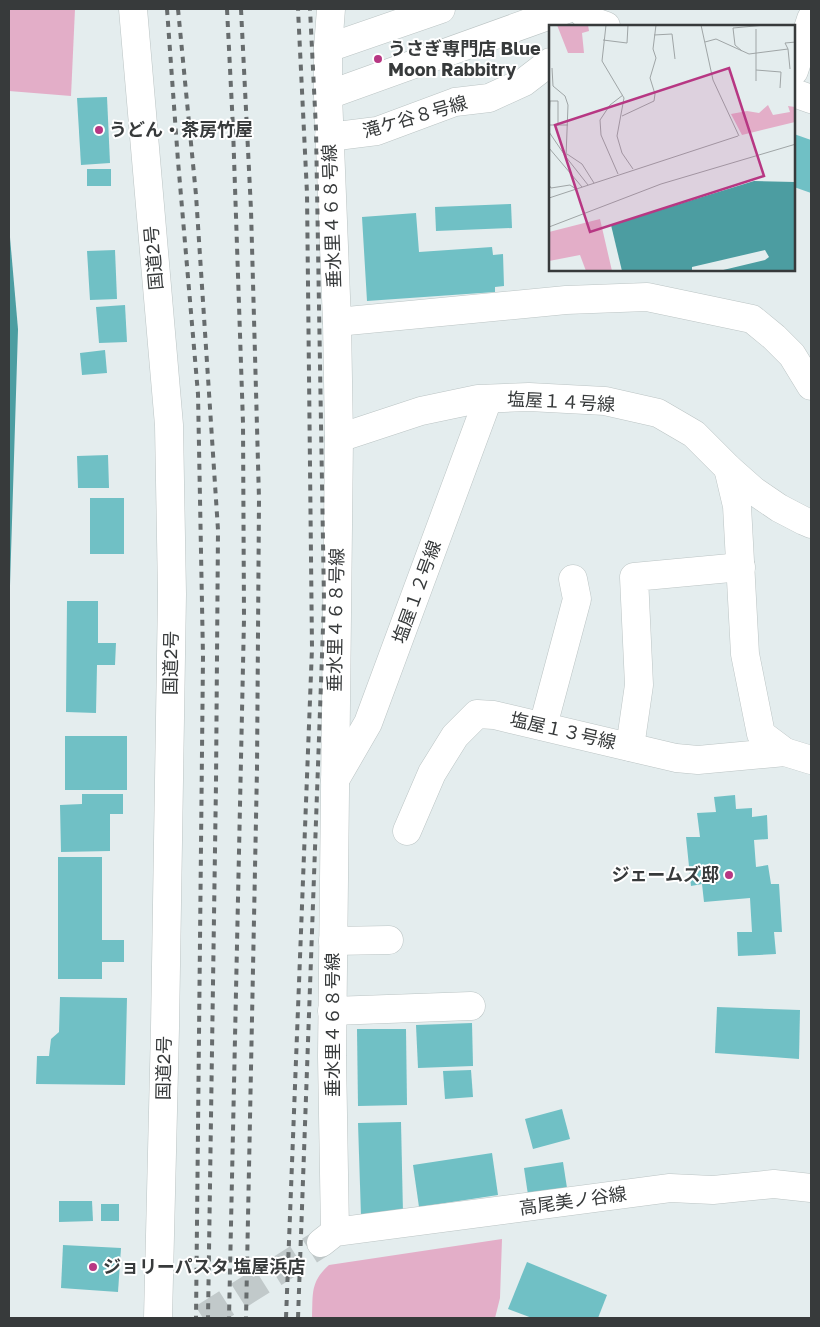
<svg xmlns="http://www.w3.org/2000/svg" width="820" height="1327" font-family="'Golos Text','Noto Sans JP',sans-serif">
<rect width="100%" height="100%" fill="#e4edee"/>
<g fill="#e3aec8">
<polygon points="9,9 75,9 71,96 9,91"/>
<path d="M502,1239L500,1298L495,1318H312C313,1294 310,1282 329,1265Z"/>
</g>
<polygon fill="#4c9da1" points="9,226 18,329 9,618"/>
<g fill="#70c0c5">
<polygon points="107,97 110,163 81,165 77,98"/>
<polygon points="794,134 811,140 811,193 794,187"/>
<rect x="87" y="169" width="24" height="17"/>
<polygon points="511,204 512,228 436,231 435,207"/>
<polygon points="416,213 419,252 492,247 493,255 503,254 504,286 495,287 495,292 367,301 362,217"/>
<polygon points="115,250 117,299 90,300 87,251"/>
<polygon points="125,305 127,342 99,343 96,307"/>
<polygon points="105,350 107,373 82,375 80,353"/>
<polygon points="108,455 109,488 78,488 77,456"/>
<rect x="90" y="498" width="34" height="56"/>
<polygon points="67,601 98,601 98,643 116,643 115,665 97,665 96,713 66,712"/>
<rect x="65" y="736" width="62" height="54"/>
<polygon points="82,794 123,794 123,814 110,814 110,851 61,852 60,805 82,804"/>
<polygon points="735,795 736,809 752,808 752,817 767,815 768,839 754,840 756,867 768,865 771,884 779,884 782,932 774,932 776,954 738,956 737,932 752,932 750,898 704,902 702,884 691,886 686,837 700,837 697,813 716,812 714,797"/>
<polygon points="58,857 102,857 102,940 124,940 124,962 102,962 102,979 58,979"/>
<polygon points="60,997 127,998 125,1085 36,1084 37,1056 49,1056 51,1039 59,1032"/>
<polygon points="717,1007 800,1010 799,1059 715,1053"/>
<polygon points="472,1023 473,1066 418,1068 416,1025"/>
<polygon points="357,1029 406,1029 407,1105 358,1106"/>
<polygon points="471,1070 473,1097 445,1099 443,1071"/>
<polygon points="562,1109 570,1139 533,1149 525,1119"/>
<polygon points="401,1122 403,1214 361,1216 358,1123"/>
<polygon points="492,1153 498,1195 419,1207 413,1165"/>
<polygon points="563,1162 567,1188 528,1195 524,1168"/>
<polygon points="59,1201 92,1201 93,1221 59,1222"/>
<rect x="101" y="1204" width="18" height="17"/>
<polygon points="63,1245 121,1248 118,1292 61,1288"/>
<polygon points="527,1262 607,1295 598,1318 532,1318 508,1309"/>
</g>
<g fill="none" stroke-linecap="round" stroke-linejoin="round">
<polyline stroke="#c1c9ca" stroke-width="28" stroke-dasharray="28 14" stroke-linecap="butt" points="203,1318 320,1244"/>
<defs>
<g id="minor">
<polyline points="331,9 328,48 328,95 337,322 339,438 332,1056 335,1232"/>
<polyline points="579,9 592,21 606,26"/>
<polyline points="328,48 441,9"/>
<polyline points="794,71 811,19"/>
<polyline points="794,93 811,99"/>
<polyline points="328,95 567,9"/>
<polyline points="329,137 377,131 455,102 489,98 524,82 550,62"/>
<polyline points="337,322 566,300 647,297 752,319 774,337 792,355 811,386"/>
<polyline points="339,438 421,411 478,399 529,397 605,401 658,413 694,434 728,468 754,491 779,508 804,521 811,524"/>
<polyline points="728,468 737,506 745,654 761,734 785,752 811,760"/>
<polyline points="543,726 577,599 573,579"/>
<polyline points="630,747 639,685 634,577 741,567"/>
<polyline points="335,780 368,723 488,399"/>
<polyline points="407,831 432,773 455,736 477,714 494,715 676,758 698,760 785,752"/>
<polyline points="333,941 389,940"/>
<polyline points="332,1011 471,1006"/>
<polyline points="321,1243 335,1232 670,1188 713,1190 774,1184 811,1188"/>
</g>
<polyline id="highway" points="133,9 169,425 172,594 165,1028 158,1318"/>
</defs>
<use href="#minor" stroke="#bbc4c4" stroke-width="29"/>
<use href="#highway" stroke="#bbc4c4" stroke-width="29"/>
<use href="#minor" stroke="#fff" stroke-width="28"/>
<use href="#highway" stroke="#fff" stroke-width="28"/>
<g stroke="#676c6d" stroke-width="4" stroke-dasharray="6 6" stroke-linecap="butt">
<polyline points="167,9 178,161 198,394 203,657 196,1318"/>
<polyline points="178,9 196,195 218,530 216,783 208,1318"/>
<polyline points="227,9 233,128 243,423 244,619 229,1318"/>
<polyline points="241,9 251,210 259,499 257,769 246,1318"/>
<polyline points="286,1318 312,648 307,193 298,9"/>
<polyline points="298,1318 324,600 316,129 310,9"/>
</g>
</g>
<g fill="#b73783" stroke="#fff" stroke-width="2">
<circle cx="378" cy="59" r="5"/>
<circle cx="99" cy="130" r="5"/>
<circle cx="729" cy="875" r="5"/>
<circle cx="93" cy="1267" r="5"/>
</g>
<g text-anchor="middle" stroke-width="4" stroke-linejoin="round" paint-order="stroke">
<g font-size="18" font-weight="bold" fill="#373a3b" stroke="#fff" text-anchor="start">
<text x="388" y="55">うさぎ専門店 Blue<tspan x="388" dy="21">Moon Rabbitry</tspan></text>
<text x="109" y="136">うどん・茶房竹屋</text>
<text x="719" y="881" text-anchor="end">ジェームズ邸</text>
<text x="103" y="1273">ジョリーパスタ 塩屋浜店</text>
</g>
<g font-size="18" fill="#373a3b" stroke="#fff">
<text transform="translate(415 117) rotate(-16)" y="6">滝ケ谷８号線</text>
<text transform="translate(332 216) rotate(-92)" y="6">垂水里４６８号線</text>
<text transform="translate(154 258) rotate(-95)" y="6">国道2号</text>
<text transform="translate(561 402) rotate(3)" y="6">塩屋１４号線</text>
<text transform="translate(417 592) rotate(-70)" y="6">塩屋１２号線</text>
<text transform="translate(336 620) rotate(-89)" y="6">垂水里４６８号線</text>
<text transform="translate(171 663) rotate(-89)" y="6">国道2号</text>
<text transform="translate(563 731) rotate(13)" y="6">塩屋１３号線</text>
<text transform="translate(333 1025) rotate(-90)" y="6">垂水里４６８号線</text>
<text transform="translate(164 1068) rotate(-89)" y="6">国道2号</text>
<text transform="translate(573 1201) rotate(-8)" y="6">高尾美ノ谷線</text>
</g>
</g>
<g transform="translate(549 25)">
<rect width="246" height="246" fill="#e4edee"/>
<path d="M8,0H39L40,6L33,8L35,28H19ZM219,80L224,90L241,87L239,81L246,82V97L193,110L182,89L198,86L210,88ZM51,194L63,246H37L31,230L0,236V207Z" fill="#e3aec8"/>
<path d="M205,156L246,157V246H73L62,200Z" fill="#4c9da1"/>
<path d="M216,225L220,232L216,235L170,246H143V242Z" fill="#e4edee"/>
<path fill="none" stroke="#9fa5a6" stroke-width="1" d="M57,0L53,36L75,73L68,111L73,128L84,144M152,0L164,55L190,111M105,10L123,9L126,34M54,15L78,18L79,0M156,17L167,14L200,29L239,24L241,44M239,24L236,18L247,17M193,26L186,20L184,3L217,0M3,43L4,61M207,45L232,47L231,63M207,56V4M4,61L16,71L19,80L17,132L39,160M73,91L105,76L106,69L101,53L107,33L104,24L107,0M0,95L1,76H9V100M0,100H19M0,107L17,132M0,123L33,162M18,129L33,139L45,158M69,149L52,110L51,95L61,80L74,70M0,160L2,163L21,160L27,164M0,173L189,111M0,202L112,159L247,119"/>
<path fill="#b73783" fill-opacity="0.15" stroke="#b73783" stroke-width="2.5" d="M180,43L215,151L41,207L6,100Z"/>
<rect width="246" height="246" fill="none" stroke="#373a3b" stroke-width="2.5"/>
</g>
<rect width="820" height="1327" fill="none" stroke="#373a3b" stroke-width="20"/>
</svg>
